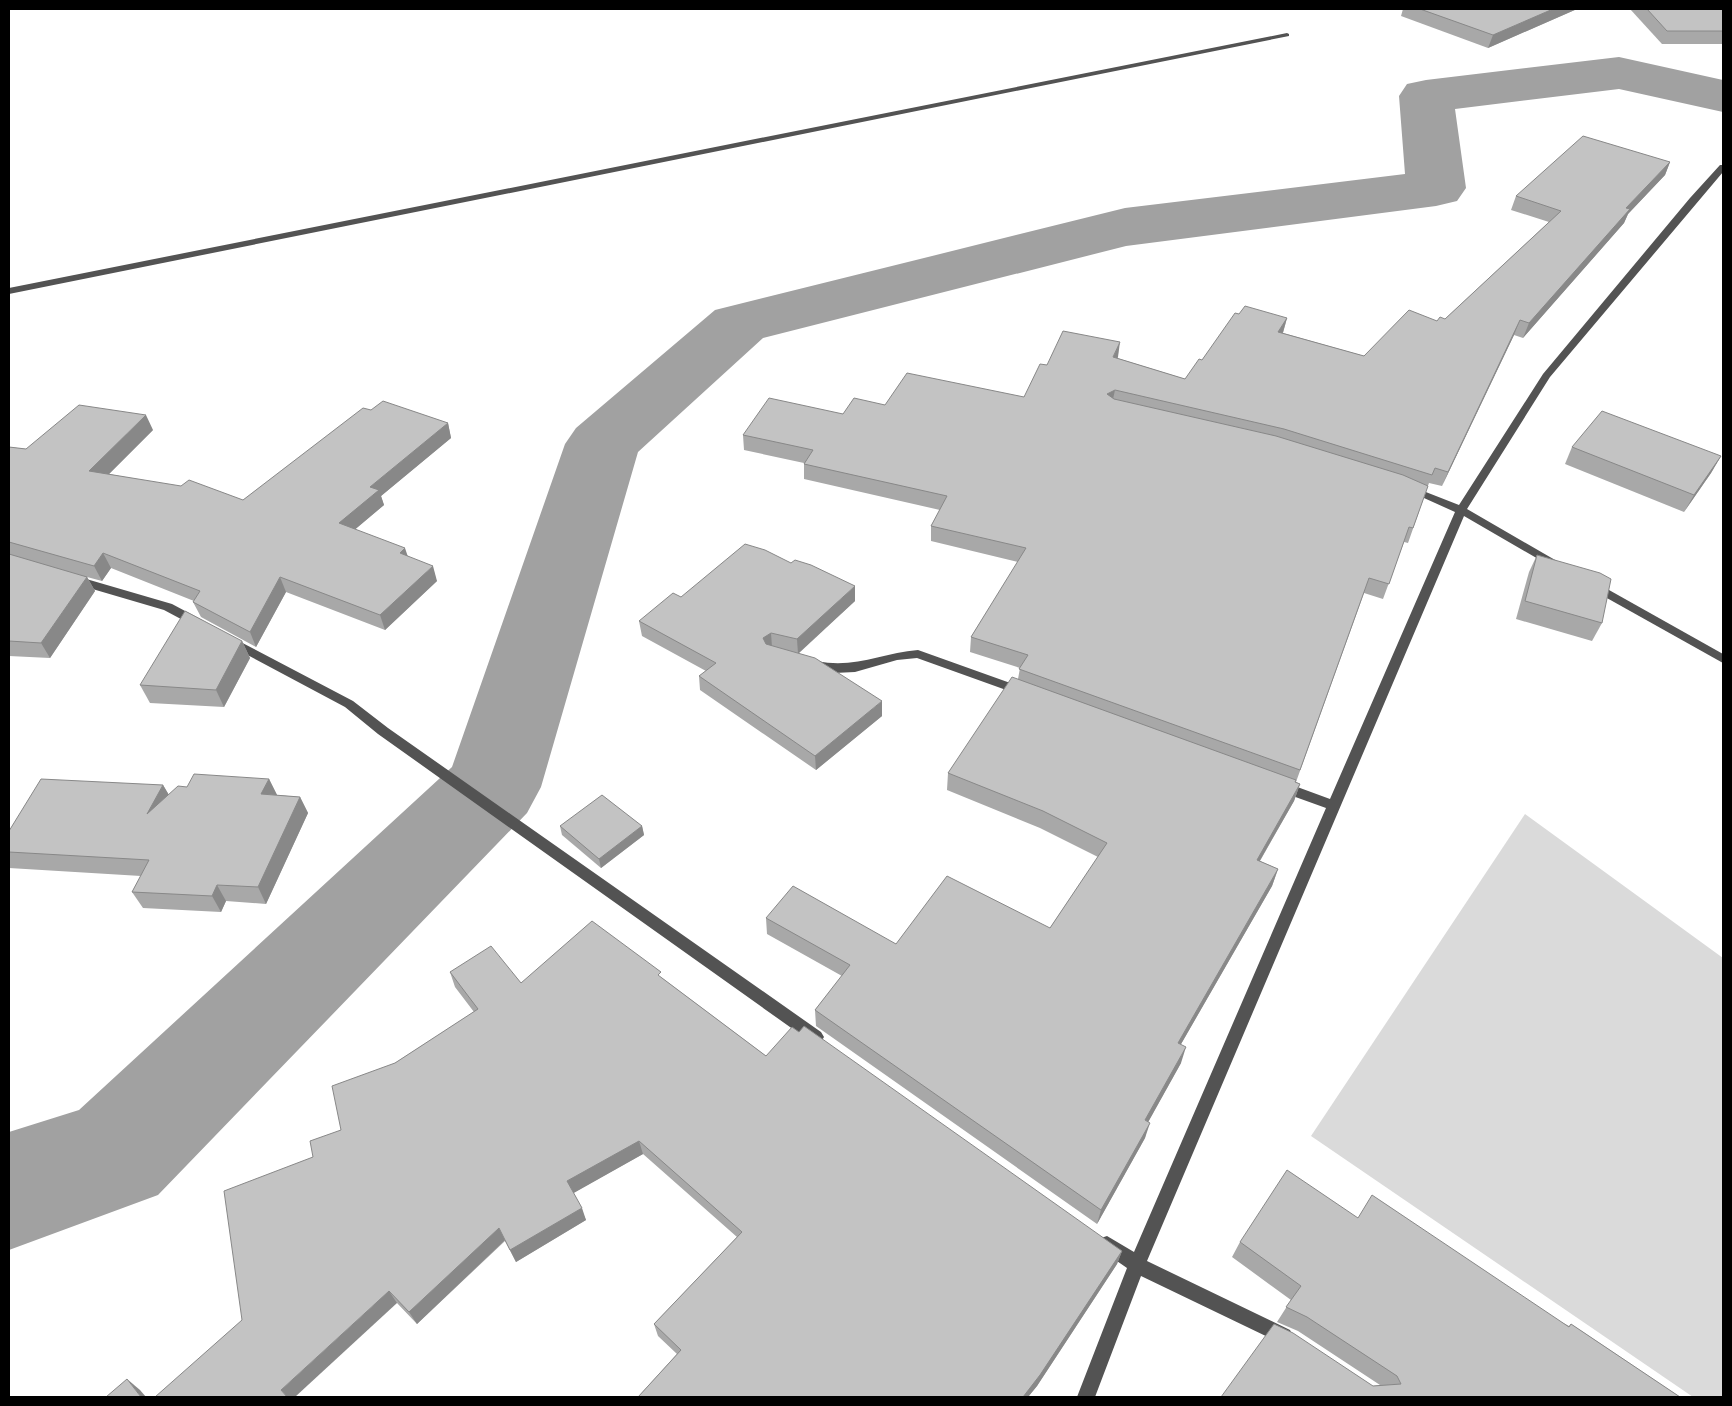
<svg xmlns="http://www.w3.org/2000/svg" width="1732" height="1406" font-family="Mulish,sans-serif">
<rect width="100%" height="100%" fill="#fff"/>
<polygon fill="#dadada" points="1525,814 1723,958 1723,1397 1693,1397 1311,1136"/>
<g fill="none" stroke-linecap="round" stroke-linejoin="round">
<polygon fill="#a1a1a1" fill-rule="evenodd" points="1619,57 1723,80 1723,112 1619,89 1455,109 1466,188 1457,201 1436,206 1126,246 763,338 638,452 541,787 527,813 158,1195 9,1250 9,1132 79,1110 452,767 565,444 576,428 715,310 1125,208 1405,174 1399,96 1407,84 1426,80"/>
<g fill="#535353" fill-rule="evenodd">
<polygon points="1287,33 1289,34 1289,36 9,294 9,288"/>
<polygon points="1720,165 1723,165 1723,172 1550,377 1467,509 1562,564 1556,568 1552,567 1464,516 1147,1261 1290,1330 1293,1336 1290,1342 1284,1345 1278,1342 1141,1276 1095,1397 1077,1397 1127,1268 1101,1250 1098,1244 1101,1238 1107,1236 1134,1252 1326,808 1276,790 1274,786 1276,782 1281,781 1330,799 1455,512 1404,489 1409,486 1413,487 1459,505 1543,374 1690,198"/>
<polygon points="76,576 172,604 202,620 204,623 198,627 194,626 164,610 72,583 70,580 72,577"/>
<polygon points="1593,581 1723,654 1723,663 1589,588 1587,585"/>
<polygon points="231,637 353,701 388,728 821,1032 824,1037 821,1042 816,1044 811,1042 378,734 345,707 227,644 225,641 227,638"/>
<path d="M918,650L1024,688L1026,691L1020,695L917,658L897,660L855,672L834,673L813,668L811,665L817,661C854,669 882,653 918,650Z"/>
</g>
</g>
<g fill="#a8a8a8">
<polygon points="1403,9 1577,9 1488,48 1401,16"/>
<polygon points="1630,9 1723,9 1723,44 1662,44"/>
<polygon points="1670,162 1665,175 1628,214 1624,223 1523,338 1514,335 1442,486 1429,483 1408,543 1404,542 1383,599 1364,593 1296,782 1300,784 1294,801 1260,861 1278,869 1272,886 1181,1044 1181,1063 1148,1122 1145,1138 1097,1224 816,1026 815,1010 842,976 767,934 766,918 896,944 1050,928 1098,857 1040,828 947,790 948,773 1018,679 1020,668 970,652 971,637 1018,562 931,541 931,526 940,510 804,479 804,463 744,450 743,435 885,405 1024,397 1047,365 1118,357 1117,358 1185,379 1202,360 1239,314 1287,318 1283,333 1364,356 1437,321 1445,319 1549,222 1511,210 1516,196"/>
<polygon points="371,410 448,423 451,438 381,496 384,505 355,529 408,556 437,581 385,630 286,592 256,647 201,617 193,602 194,601 111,568 102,581 87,577 95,591 50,658 9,656 9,447 26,449 153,430 109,474 243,500"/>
<polygon points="1572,447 1721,456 1711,473 1684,512 1565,464"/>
<polygon points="1537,555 1602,623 1592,641 1516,619 1529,572"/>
<polygon points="681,597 855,601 798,653 882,716 816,770 700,690 699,676 706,671 642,636 639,621"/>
<polygon points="242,641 250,658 224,707 150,703 140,685"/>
<polygon points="269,779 277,795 300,797 308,813 266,904 226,901 221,912 143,908 132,892 141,876 9,868 9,831 163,785 169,795 187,787"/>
<polygon points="560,826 642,826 644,835 601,868 562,835"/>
<polygon points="450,972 521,983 662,978 766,1056 1122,1251 1117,1264 1037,1386 1028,1397 638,1397 677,1354 658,1336 654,1324 737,1237 643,1154 573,1193 586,1220 516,1262 505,1241 417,1324 397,1303 242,1320 313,1157 341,1130 395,1063 474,1012 455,987"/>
<polygon points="1358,1218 1569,1326 1571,1324 1680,1397 1373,1386 1380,1385 1298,1331 1277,1322 1291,1300 1232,1257 1240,1242"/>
</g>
<g fill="#888">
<polygon points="1553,9 1577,9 1488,48 1493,35"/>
<polygon points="1670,162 1665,175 1628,214 1624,223 1523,338 1529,323 1626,208"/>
<polygon points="1287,318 1283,332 1274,346 1278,332"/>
<polygon points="1520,320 1514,335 1442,486 1448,472"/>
<polygon points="1120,342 1118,357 1111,372 1113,357"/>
<polygon points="1115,390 1112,404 1107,394"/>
<polygon points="146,415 153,430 97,486 89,471"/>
<polygon points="448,423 451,438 381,496 384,505 345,538 339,523 370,487"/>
<polygon points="1721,456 1711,473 1684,512 1694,495"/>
<polygon points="405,548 410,563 400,553"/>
<polygon points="103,553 111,568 102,581 94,566"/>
<polygon points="433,566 437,581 385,630 380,615"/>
<polygon points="87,577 95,591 50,658 41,643"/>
<polygon points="280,577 286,592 256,647 250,632"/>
<polygon points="855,586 855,601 798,654 797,639"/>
<polygon points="771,633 772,647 764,653 763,638"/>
<polygon points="242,641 250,658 224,707 216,690"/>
<polygon points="882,701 882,716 816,770 815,756"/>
<polygon points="269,779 277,795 261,794"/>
<polygon points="1300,784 1294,801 1251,876 1257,860"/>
<polygon points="163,785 173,802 147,814"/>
<polygon points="300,797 308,813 266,904 258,887"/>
<polygon points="642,826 644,835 601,868 599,859"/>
<polygon points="1278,869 1272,886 1173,1058 1178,1043"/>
<polygon points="217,885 226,901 221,912 212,896"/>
<polygon points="1186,1047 1181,1063 1141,1135 1145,1120"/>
<polygon points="1150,1123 1145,1138 1097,1224 1101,1210"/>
<polygon points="639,1141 643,1154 572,1194 567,1181"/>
<polygon points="582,1208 586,1220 516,1262 510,1250"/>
<polygon points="499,1228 505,1240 417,1324 409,1312"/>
<polygon points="1122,1251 1117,1264 1037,1386 1028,1397 1023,1397"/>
<polygon points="389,1291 397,1303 295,1397 287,1397 281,1390"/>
<polygon points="127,1379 140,1390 146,1397 141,1397"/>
</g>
<g fill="#c3c3c3" stroke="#888">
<polygon points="1420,9 1553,9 1493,35"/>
<polygon points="1647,9 1723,9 1723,31 1667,31"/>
<polygon points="1583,136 1670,162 1626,208 1630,209 1529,323 1520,320 1448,472 1435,468 1432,475 1284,429 1115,390 1107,394 1114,399 1276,436 1403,475 1428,486 1413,528 1409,527 1389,584 1369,578 1300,770 1019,669 1028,655 971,637 1026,548 931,526 947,496 804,464 813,450 743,435 769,398 843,414 854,398 885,405 907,373 1024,397 1040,364 1047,365 1063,331 1120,342 1113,357 1185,379 1199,359 1202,360 1235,313 1239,314 1245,306 1287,318 1278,332 1364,356 1409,310 1437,321 1440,317 1445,319 1561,211 1516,196"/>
<polygon points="383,401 448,423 370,487 379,490 339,523 405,548 400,553 433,566 380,615 280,577 250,632 193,602 200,591 103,553 94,566 9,542 9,447 26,449 79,405 146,415 89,471 181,486 189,480 243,500 363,408 371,410"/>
<polygon points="1602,411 1721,456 1694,495 1572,447"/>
<polygon points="745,544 765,550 791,563 795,560 811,565 855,586 797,639 771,633 763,638 766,644 815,658 882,701 815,756 699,676 716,663 639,621 673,593 681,597"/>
<polygon points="9,554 87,577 41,643 9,641"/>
<polygon points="1537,555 1600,573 1611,579 1602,623 1525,601"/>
<polygon points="185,611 242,641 216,690 140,685"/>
<polygon points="1012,677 1296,780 1295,782 1300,784 1257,860 1278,869 1178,1043 1186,1047 1145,1120 1150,1123 1101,1210 815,1010 850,965 766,918 793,886 896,944 947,876 1050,928 1107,843 1043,811 948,773"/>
<polygon points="194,774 269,779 261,794 300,797 258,887 217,885 212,896 132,892 149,860 9,852 9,831 41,779 163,785 147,814 178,786 187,787"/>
<polygon points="602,795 642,826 599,859 560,826"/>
<polygon points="592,921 661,972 658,975 766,1056 792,1027 799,1032 804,1026 1122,1251 1040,1375 1023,1397 638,1397 681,1350 654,1324 742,1232 639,1141 567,1181 582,1208 510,1250 499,1228 409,1312 389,1291 281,1390 287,1397 155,1397 242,1320 224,1191 313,1157 310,1141 341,1130 332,1086 395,1063 478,1009 450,972 491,946 521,983"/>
<polygon points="1287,1170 1358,1218 1372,1195 1569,1327 1571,1324 1680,1397 1221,1397 1274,1324 1293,1333 1373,1386 1401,1384 1397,1376 1307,1317 1286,1307 1301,1286 1240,1242"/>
<polygon points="127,1379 141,1397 106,1397"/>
</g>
<rect width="1732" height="1406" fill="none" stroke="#000000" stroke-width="20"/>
</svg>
